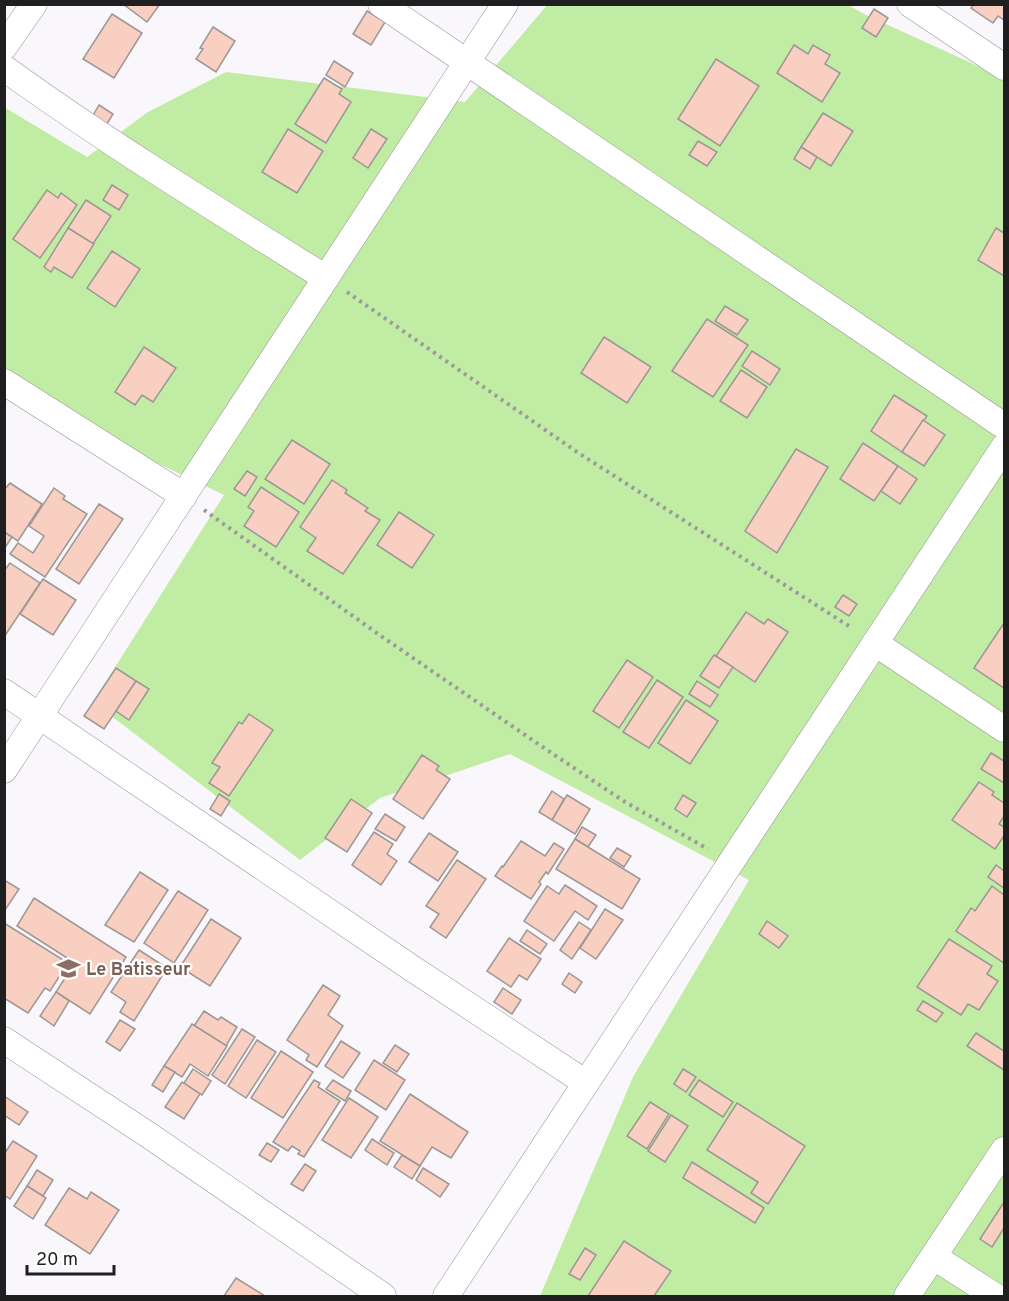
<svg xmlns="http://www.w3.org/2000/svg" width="1009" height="1301" font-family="Overpass,sans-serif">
<rect width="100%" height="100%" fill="#f9f7fb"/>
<polygon fill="#c1eca3" points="548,4 848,5 864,14 1004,78 1004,1296 540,1296 633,1077 749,880 510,754 380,798 300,860 93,702 224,495 5,390 4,107 87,157 148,112 226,72 465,102"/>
<g fill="#f9cfc1" stroke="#9c9795" stroke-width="1.5">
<polygon points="123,4 160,4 147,22"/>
<polygon points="974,4 1004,4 1004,20 998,16 993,23 971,8"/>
<polygon points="874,9 888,18 876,37 862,28"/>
<polygon points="367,11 385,22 371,45 353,34"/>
<polygon points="112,14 142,33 114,78 83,59"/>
<polygon points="213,27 235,41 216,72 196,59 203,49 200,48"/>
<polygon points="794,45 808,54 813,45 830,55 825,64 840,73 822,102 777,73"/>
<polygon points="716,59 759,86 720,146 678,119"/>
<polygon points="334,61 353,73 345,87 326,75"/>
<polygon points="324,78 342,89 339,94 351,102 326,143 295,124"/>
<polygon points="99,105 113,114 105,127 91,119"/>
<polygon points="823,113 853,131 831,166 801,147"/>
<polygon points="288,129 323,151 297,193 262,172"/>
<polygon points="371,129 387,139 368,168 353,158"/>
<polygon points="698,141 717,152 707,166 689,155"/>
<polygon points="801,147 817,157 810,169 794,159"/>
<polygon points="112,185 128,195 119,210 103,200"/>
<polygon points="47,190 58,198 61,193 77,205 40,258 13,239"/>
<polygon points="86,200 111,216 93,244 68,228"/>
<polygon points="68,228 94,244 72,278 54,267 51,272 44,267"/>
<polygon points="996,228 1004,233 1004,276 978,260"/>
<polygon points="112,251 140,269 115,307 87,288"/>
<polygon points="725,306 748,320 737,335 715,321"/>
<polygon points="707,319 748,345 713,397 672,371"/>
<polygon points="604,337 651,367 627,403 581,373"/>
<polygon points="144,347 176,368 153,402 142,395 135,405 115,392"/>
<polygon points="752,351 780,369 770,385 742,366"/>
<polygon points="741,370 767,387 747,418 720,401"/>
<polygon points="894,395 927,416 902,452 871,431"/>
<polygon points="923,420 945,435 924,466 902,452"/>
<polygon points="292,440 330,464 304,504 265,479"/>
<polygon points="863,443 898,466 874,501 840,479"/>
<polygon points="796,449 828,467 777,553 745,531"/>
<polygon points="898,466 917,479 900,504 881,491"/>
<polygon points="247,471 257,477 245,496 234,489"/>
<polygon points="332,480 347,490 345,493 368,508 365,511 380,520 343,574 307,551 316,538 300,527"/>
<polygon points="10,483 42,504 18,541 4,532 4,490"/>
<polygon points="261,487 299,512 276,547 244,526 254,511 248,507"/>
<polygon points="54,488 65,496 63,499 87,514 45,577 10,554 18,543 33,553 44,536 29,526"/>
<polygon points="99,504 123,519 79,584 56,569"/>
<polygon points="399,512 434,535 412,568 377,545"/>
<polygon points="4,532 12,537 4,549"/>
<polygon points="10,563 40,583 4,637 4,571"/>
<polygon points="43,579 76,600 53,635 20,614"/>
<polygon points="843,595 857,604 849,616 835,607"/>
<polygon points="746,612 764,624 768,619 788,632 755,682 716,656"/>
<polygon points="1004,623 1004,688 974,668"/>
<polygon points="714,655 733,667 719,688 700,676"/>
<polygon points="627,660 653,677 619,728 593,711"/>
<polygon points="116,668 136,681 104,729 84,716"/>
<polygon points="657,680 683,697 649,748 623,732"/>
<polygon points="136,681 149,689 129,720 116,711"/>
<polygon points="697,681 718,695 710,707 689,694"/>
<polygon points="686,700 718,721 690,764 658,743"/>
<polygon points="249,714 273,730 229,796 209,783 220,767 212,763 239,722 242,724"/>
<polygon points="991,753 1004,761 1004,783 981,769"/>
<polygon points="422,755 439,766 436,770 450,779 423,819 393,799"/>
<polygon points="979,782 994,792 992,795 1004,803 1004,816 999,824 1004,827 1004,836 995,849 952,820"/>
<polygon points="552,791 564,799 552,820 539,812"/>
<polygon points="219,794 230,801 221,816 210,809"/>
<polygon points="567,795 590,809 575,834 552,820"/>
<polygon points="683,795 696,803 687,817 675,809"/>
<polygon points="351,799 372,813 347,852 325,838"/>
<polygon points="385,814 405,827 396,841 375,829"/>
<polygon points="582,827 596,835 588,847 575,839"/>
<polygon points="374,832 393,844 387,854 397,861 381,885 352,865"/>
<polygon points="429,833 458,852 438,881 409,862"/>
<polygon points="575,839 640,879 622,909 556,869"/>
<polygon points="521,841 545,856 554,843 564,849 548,874 546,872 539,882 541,884 531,899 495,876 502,866 503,867"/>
<polygon points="617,848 631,856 624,867 610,858"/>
<polygon points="457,860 486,879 446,938 430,927 439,914 426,906"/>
<polygon points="996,865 1004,871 1004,888 988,877"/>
<polygon points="140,872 168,890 134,942 105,925"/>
<polygon points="4,880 19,889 5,910 4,910"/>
<polygon points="565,885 597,906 588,920 575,911 554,941 524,921 547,886 559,894"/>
<polygon points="992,886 1004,895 1004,963 956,931 971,908 975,911"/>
<polygon points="178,891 208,910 174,963 144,943"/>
<polygon points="34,898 126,957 90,1014 56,992 75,963 17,926"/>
<polygon points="605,909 623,920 596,959 580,948"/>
<polygon points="211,919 241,938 210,986 180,967"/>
<polygon points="767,921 788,936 779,948 759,934"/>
<polygon points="579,922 591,930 572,959 560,950"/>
<polygon points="4,923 68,963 50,991 45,988 28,1013 4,998"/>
<polygon points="527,930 547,944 540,954 520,941"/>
<polygon points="509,938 541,959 527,980 519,975 511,987 487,971"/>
<polygon points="949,939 992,966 987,974 998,981 979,1010 968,1004 961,1015 917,987"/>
<polygon points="139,950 167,968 134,1021 120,1012 126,1002 111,992"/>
<polygon points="569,973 582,982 575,993 562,984"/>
<polygon points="323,985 340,996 328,1015 343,1026 317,1067 306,1060 309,1055 287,1040"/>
<polygon points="503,988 521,1000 512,1014 494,1002"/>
<polygon points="56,992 69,1001 54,1026 40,1016"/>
<polygon points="923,1001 943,1013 936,1022 917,1010"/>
<polygon points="204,1011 218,1020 221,1017 237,1027 226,1046 194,1026"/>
<polygon points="120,1020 135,1029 120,1051 106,1042"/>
<polygon points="192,1024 227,1046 208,1076 190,1064 182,1077 164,1066"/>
<polygon points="242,1029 255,1037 225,1084 212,1075"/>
<polygon points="976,1033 1004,1051 1004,1070 967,1046"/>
<polygon points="257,1040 276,1052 246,1098 228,1086"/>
<polygon points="341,1041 360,1053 343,1078 325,1066"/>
<polygon points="395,1045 409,1054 397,1072 383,1063"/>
<polygon points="281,1051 313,1072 283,1118 251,1098"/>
<polygon points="374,1060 405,1080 386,1110 355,1090"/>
<polygon points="164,1066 175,1072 163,1092 152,1085"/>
<polygon points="193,1069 211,1081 202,1095 184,1083"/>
<polygon points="683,1069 696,1077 686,1092 674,1084"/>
<polygon points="314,1080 320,1083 318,1087 340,1101 304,1157 298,1154 300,1151 292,1146 288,1151 273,1142"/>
<polygon points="333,1080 351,1091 345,1101 326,1089"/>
<polygon points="699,1080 733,1102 723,1117 689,1095"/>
<polygon points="182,1082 200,1094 184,1119 165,1107"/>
<polygon points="410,1094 468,1132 451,1158 432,1147 420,1166 380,1141"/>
<polygon points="4,1096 28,1112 19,1125 4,1115"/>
<polygon points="349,1098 378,1117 351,1158 322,1140"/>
<polygon points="650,1102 669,1114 647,1149 627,1136"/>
<polygon points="737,1103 805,1146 768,1204 751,1193 758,1182 707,1150"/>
<polygon points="671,1115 688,1126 665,1162 648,1151"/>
<polygon points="372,1139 394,1153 387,1165 365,1150"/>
<polygon points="13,1141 37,1156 10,1199 4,1195 4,1154"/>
<polygon points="267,1143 279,1150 271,1162 259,1155"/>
<polygon points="402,1155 420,1166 412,1179 394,1167"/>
<polygon points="692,1162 764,1208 755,1223 683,1178"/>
<polygon points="305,1164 316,1171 303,1191 291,1184"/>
<polygon points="423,1168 449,1184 440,1197 416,1180"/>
<polygon points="37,1170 53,1180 43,1196 27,1186"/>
<polygon points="27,1186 46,1198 33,1219 14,1206"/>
<polygon points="69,1188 87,1199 91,1192 119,1210 90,1254 45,1225"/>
<polygon points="1004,1202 1004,1228 992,1247 980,1239"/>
<polygon points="624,1241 671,1271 654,1296 588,1296"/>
<polygon points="585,1248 596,1255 580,1280 569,1274"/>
<polygon points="236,1278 265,1296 224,1296"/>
</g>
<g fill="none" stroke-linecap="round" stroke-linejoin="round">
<defs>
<g id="street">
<polyline points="381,4 1004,426"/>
<polyline points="910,4 1004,67"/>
<polyline points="4,47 34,4"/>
<path d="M4,68C108,143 217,210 326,278"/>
<polyline points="4,382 184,496"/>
<polyline points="875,643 1004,729"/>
<polyline points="4,692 413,969 586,1083"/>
<polyline points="4,770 505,4"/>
<polyline points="4,1040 150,1136 383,1296"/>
<polyline points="934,1257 995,1296"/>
<polyline points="446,1296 1004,447"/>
<polyline points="907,1296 1004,1150"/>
</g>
</defs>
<use href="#street" stroke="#979599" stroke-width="27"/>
<g stroke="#9c9a9d" stroke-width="4" stroke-dasharray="3 4.5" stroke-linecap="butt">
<polyline points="347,292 577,452 852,628"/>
<polyline points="204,510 381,636 547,750 625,802 708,849"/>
</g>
<use href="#street" stroke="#fff" stroke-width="26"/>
</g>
<defs>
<symbol id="school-bare" viewBox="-9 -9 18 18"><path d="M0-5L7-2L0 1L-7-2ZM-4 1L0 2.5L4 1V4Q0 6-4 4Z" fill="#8d6e63" stroke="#fff" stroke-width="2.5" paint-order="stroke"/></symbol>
</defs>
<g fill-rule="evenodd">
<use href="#school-bare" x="52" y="952" width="33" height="33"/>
</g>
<g text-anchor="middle" stroke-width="4.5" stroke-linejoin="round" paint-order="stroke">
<g font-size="18" font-weight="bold" fill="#785e54" stroke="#fff" text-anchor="start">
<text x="86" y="975">Le Batisseur</text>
</g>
</g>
<rect width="1009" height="1301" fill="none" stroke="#201f20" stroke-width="12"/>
<path d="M27 1265v9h87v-9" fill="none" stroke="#201f20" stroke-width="3"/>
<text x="36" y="1265" font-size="18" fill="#201f20" stroke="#ffffff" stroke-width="4.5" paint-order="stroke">20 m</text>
</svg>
